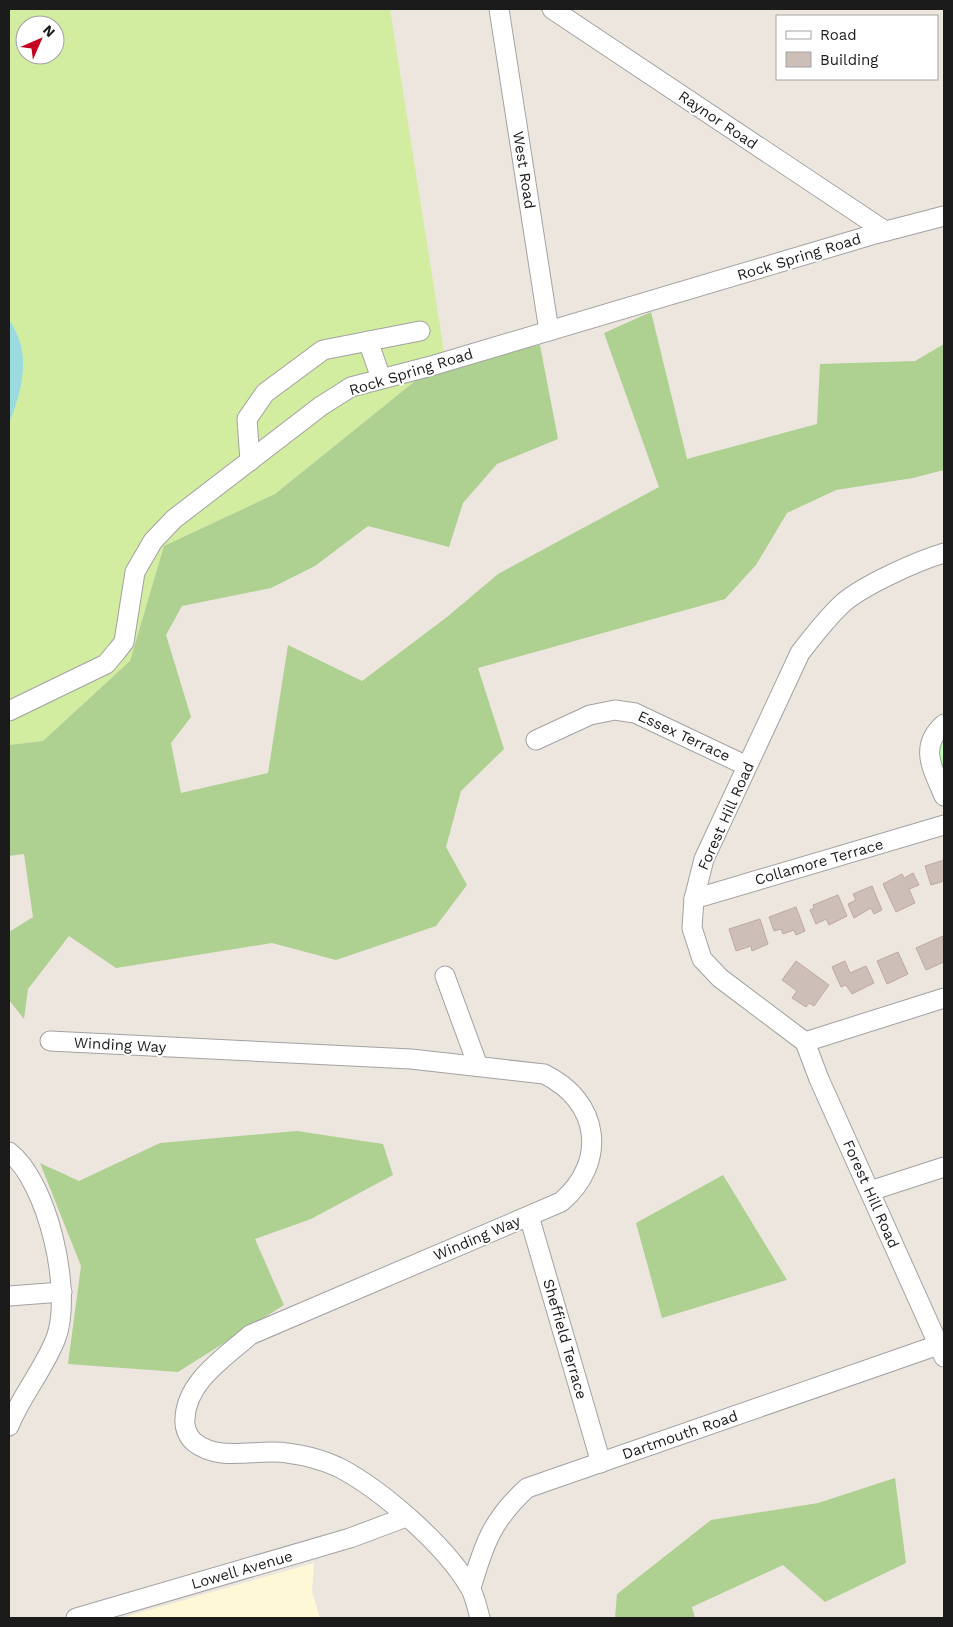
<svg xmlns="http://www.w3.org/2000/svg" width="953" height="1627" font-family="'Work Sans',sans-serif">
<rect width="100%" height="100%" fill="#ede6df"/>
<polygon fill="#fff8d6" points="314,1563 312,1592 320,1618 121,1618"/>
<path fill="#d2eca0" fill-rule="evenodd" d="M9,9H390L446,364L425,373L275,494L164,546L130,661L43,741L9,745ZM25,25H55V55H25Z"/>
<g fill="#aed090">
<polygon points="651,312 687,459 817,424 820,364 915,361 944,344 944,470 913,478 836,490 787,513 756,565 725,599 478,668 504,749 461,791 446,847 467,885 436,926 336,960 272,943 116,968 69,936 28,989 24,1019 9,1000 9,932 33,917 24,854 9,856 9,745 43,741 130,661 164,546 275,494 425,373 446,364 540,345 558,439 497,464 463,503 449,547 368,526 315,566 271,588 182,606 166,635 191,717 171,743 181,793 268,773 288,645 362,681 447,617 498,574 659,487 604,333"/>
<polygon points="297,1131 383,1144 393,1175 311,1219 255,1239 284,1305 178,1372 68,1364 81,1266 40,1163 79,1181 160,1143"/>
<polygon points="723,1175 787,1280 662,1318 636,1223"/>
<polygon points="895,1478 906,1563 825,1602 783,1565 692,1607 695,1618 615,1618 617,1594 711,1520 818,1503"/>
</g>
<path fill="#bdfdb6" d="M944,741V774C939,762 937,752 944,741Z"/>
<path fill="#9bdbdf" d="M9,320C32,352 23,389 9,423Z"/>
<g fill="#cdbeb8" stroke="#c0a9a0">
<polygon points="944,860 944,881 931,885 925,866"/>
<polygon points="913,873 919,885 909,889 915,903 896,912 883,884 902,874 904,878"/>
<polygon points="872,886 882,910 874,914 871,908 854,918 848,904 856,900 853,894"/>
<polygon points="838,895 847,916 829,925 826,919 816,924 810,910 814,908 813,905"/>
<polygon points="796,907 805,931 796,935 794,930 783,934 781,929 774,931 769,917"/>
<polygon points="760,919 768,944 752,951 751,946 736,951 729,929"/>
<polygon points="943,936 944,962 926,970 916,948"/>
<polygon points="898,952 908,974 887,984 877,961"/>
<polygon points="796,961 829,985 814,1006 809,1003 806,1007 792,998 797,991 782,980"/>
<polygon points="845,961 850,973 866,966 874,983 852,994 846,985 841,987 832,967"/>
</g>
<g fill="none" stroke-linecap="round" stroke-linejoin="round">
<defs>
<g id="minor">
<polyline points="499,9 549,331"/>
<polyline points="552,9 885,231"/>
<polyline points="368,341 381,378"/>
<polyline points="250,461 247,419 265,393 323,350 420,331"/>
<path d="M944,553C917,561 864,585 843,603C827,618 813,636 800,653L704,859L694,899L692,928L702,959L720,978L805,1042L819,1079L944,1357"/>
<polyline points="9,711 106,664 117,651 124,642 135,572 153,541 174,519 321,406 351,387 431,366 875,234 944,216"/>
<path d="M944,724C918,747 933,769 944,796"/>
<polyline points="536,740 590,715 615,710 635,713 747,766"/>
<polyline points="694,899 944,825"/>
<polyline points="445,976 478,1066"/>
<path d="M50,1041L411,1059L544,1074C600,1101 608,1162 561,1202L250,1335C224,1358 186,1382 185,1419C184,1427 188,1437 194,1442C220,1463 257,1448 287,1453C303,1455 323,1460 338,1467C381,1489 445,1545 469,1586C475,1595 477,1608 480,1618"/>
<polyline points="805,1042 944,998"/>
<path d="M9,1152C48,1182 73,1292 56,1338C44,1369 21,1396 9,1426"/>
<polyline points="870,1191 944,1167"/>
<polyline points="529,1216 601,1463"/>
<polyline points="9,1296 62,1292"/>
<path d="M471,1588C484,1544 492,1520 527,1488L944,1343"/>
<polyline points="76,1618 350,1538 406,1517"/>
</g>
</defs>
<use href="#minor" stroke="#a2a2a2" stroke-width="21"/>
<use href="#minor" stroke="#fff" stroke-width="19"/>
</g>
<g text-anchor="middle" stroke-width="4" stroke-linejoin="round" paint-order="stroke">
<g font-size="15" fill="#1b1b1b" stroke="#fff">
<text transform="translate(718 120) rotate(34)" y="5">Raynor Road</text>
<text transform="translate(524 170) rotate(81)" y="5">West Road</text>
<text transform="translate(799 257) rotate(-17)" y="5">Rock Spring Road</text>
<text transform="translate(411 372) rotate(-17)" y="5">Rock Spring Road</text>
<text transform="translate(684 736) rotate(25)" y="5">Essex Terrace</text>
<text transform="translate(726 816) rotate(-66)" y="5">Forest Hill Road</text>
<text transform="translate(819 862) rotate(-16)" y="5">Collamore Terrace</text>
<text transform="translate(120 1045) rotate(3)" y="5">Winding Way</text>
<text transform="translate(871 1194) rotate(66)" y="5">Forest Hill Road</text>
<text transform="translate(477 1238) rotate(-23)" y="5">Winding Way</text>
<text transform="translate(565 1339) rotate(74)" y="5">Sheffield Terrace</text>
<text transform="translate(680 1435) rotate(-19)" y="5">Dartmouth Road</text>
<text transform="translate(242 1570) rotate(-16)" y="5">Lowell Avenue</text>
</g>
</g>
<rect width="953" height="1627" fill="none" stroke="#1b1b1b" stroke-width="20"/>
<rect x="776" y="15" width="162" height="65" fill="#ffffff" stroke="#a4a4a4"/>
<rect x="786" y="31" width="25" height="8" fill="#ffffff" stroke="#a4a4a4"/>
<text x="820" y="40" font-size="15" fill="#1b1b1b">Road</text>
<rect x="786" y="52" width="25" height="15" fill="#cdbeb8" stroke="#a4a4a4"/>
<text x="820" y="65" font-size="15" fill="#1b1b1b">Building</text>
<g transform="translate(40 40) rotate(45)"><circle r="24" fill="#ffffff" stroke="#a4a4a4"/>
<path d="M0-4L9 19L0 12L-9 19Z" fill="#c50021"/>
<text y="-8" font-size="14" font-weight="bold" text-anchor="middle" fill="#1b1b1b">N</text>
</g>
</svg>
